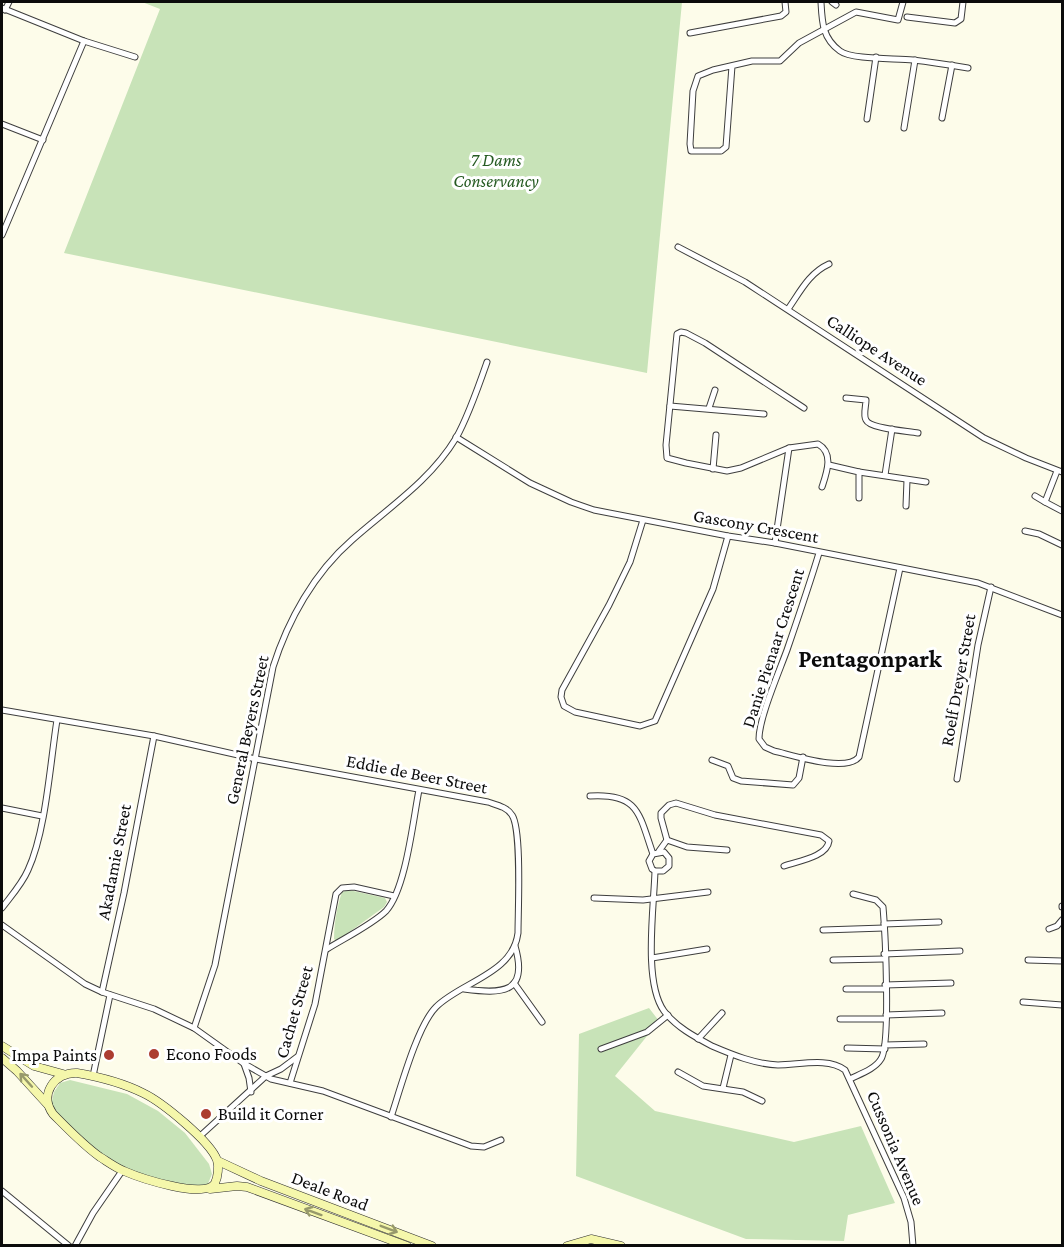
<svg xmlns="http://www.w3.org/2000/svg" width="1064" height="1247" font-family="'Crimson Pro',serif">
<rect width="100%" height="100%" fill="#fdfcea"/>
<g fill="#c8e3b8">
<polygon points="142,2 682,2 647,373 64,253 160,9"/>
<path d="M349,890L385,898L387,902L384,907L337,941L334,939C334,924 337,906 342,892Z"/>
<polygon points="649,1008 659,1021 615,1076 655,1111 794,1142 861,1126 895,1203 848,1215 844,1241 746,1239 576,1176 579,1034"/>
<polygon points="70,1080 127,1094 158,1111 185,1133 209,1164 212,1174 207,1186 194,1190 140,1176 111,1163 57,1116 51,1105 54,1092 60,1083"/>
</g>
<g fill="none" stroke-linecap="round" stroke-linejoin="round">
<defs>
<g id="street">
<path d="M821,2C822,21 822,38 840,51C852,60 896,58 913,60C931,62 950,65 968,68"/>
<polyline points="832,2 836,5"/>
<polyline points="2,8 84,41 135,57"/>
<polyline points="5,10 9,2"/>
<polyline points="907,17 955,23 961,19 963,2"/>
<polyline points="690,33 781,16 786,12 785,2"/>
<polyline points="732,66 726,147 721,151 691,151 690,144 693,91 698,76 713,70 752,61 780,61 799,43 856,12 898,20 903,2"/>
<polyline points="942,118 952,65"/>
<polyline points="867,119 876,57"/>
<polyline points="2,124 43,140"/>
<polyline points="904,128 915,60"/>
<polyline points="2,235 84,41"/>
<polyline points="678,247 745,282 984,438 1026,458 1062,472"/>
<path d="M788,309C800,292 809,273 829,264"/>
<path d="M846,398L866,400C866,406 863,415 866,420C870,429 908,431 918,433"/>
<polyline points="670,406 764,414"/>
<polyline points="709,408 715,390"/>
<path d="M804,408L705,343L686,333L681,332L677,334L666,445L667,458L686,463L727,471L741,468L789,448L818,444C834,453 827,472 822,487"/>
<polyline points="456,437 530,483 571,502 594,510 728,536 775,543 978,583 1062,615"/>
<polyline points="829,465 859,472 859,498"/>
<polyline points="713,469 716,435"/>
<polyline points="859,472 926,482"/>
<polyline points="885,475 892,429"/>
<polyline points="1035,496 1045,502 1057,471"/>
<polyline points="1045,502 1062,511"/>
<polyline points="906,506 907,480"/>
<polyline points="643,520 630,562 609,605 562,690 561,697 564,706 575,712 640,726 655,721 713,589 728,536"/>
<polyline points="1025,531 1039,534 1062,545"/>
<polyline points="775,543 789,448"/>
<path d="M819,553C809,586 798,618 787,650C779,672 759,718 759,739L765,747L774,751C792,755 846,773 859,757L900,568"/>
<path d="M2,710L154,736L256,759L488,802C497,805 507,807 512,815C522,830 518,911 518,933C513,974 461,982 436,1007C417,1026 400,1090 391,1117"/>
<polyline points="712,760 728,766 733,778 741,781 793,785 799,778 803,757"/>
<polyline points="957,779 978,645 991,587"/>
<path d="M590,796C639,793 639,814 653,854"/>
<polyline points="2,808 42,816"/>
<path d="M667,840L661,818V813L669,805L676,803L715,815L821,835L829,841C827,857 798,861 784,866"/>
<polyline points="659,851 667,840 687,847 727,850"/>
<path d="M655,871H663L669,866V858L664,852L653,854L649,861L652,869L655,871C654,907 643,982 664,1011C676,1027 695,1037 712,1046C733,1055 755,1064 778,1065C799,1065 828,1057 845,1070L904,1198L911,1222L913,1246"/>
<polyline points="594,898 643,900 708,892"/>
<polyline points="1062,906 1062,907"/>
<path d="M2,908C11,896 22,884 28,870C46,831 50,764 57,720"/>
<polyline points="884,924 939,922"/>
<polyline points="2,925 85,984 102,992 154,1009 194,1028 243,1063 271,1079 323,1091 471,1146 484,1147 501,1140"/>
<polyline points="1049,929 1057,926 1062,920"/>
<polyline points="823,930 884,928"/>
<path d="M327,949C343,939 373,924 386,911C406,889 413,820 419,790"/>
<polyline points="884,954 960,951"/>
<polyline points="652,958 707,949"/>
<polyline points="833,960 884,959"/>
<polyline points="1028,960 1062,961"/>
<polyline points="514,983 542,1022"/>
<polyline points="885,985 951,983"/>
<path d="M464,989C502,994 529,994 515,946"/>
<polyline points="846,989 885,989"/>
<polyline points="102,992 124,893 154,736"/>
<polyline points="1023,1002 1062,1005"/>
<polyline points="886,1015 942,1013"/>
<polyline points="840,1019 886,1019"/>
<path d="M194,1028L215,965L273,667C288,620 314,573 352,540C388,508 430,481 456,438C468,417 479,385 487,362"/>
<polyline points="698,1039 722,1013"/>
<polyline points="885,1045 924,1044"/>
<polyline points="847,1048 885,1049"/>
<polyline points="601,1049 647,1032 668,1015"/>
<polyline points="244,1064 249,1078 251,1092"/>
<polyline points="678,1072 703,1086 743,1092 762,1101"/>
<polyline points="93,1076 110,995"/>
<path d="M850,1079C860,1074 875,1069 881,1059C891,1044 885,930 883,907L876,900L853,894"/>
<polyline points="290,1083 315,1004 336,894 342,888 354,887 394,896"/>
<polyline points="723,1088 731,1055"/>
<polyline points="199,1137 266,1076 281,1069 297,1057"/>
<polyline points="2,1191 69,1246"/>
<polyline points="75,1246 93,1213 122,1171"/>
</g>
<g id="secondary">
<polyline points="2,1046 34,1066 63,1074"/>
<polyline points="2,1058 17,1071 48,1105"/>
<path d="M77,1073C100,1077 123,1083 143,1093C162,1102 210,1141 217,1160C219,1166 218,1177 215,1183C206,1200 140,1178 124,1171C116,1168 108,1162 100,1157C83,1145 68,1129 53,1114C39,1095 54,1072 77,1073Z"/>
<polyline points="218,1161 261,1181 432,1246"/>
<polyline points="210,1189 237,1186 247,1187 407,1246"/>
<polyline points="567,1246 591,1239 621,1246"/>
</g>
</defs>
<use href="#street" stroke="#3e3e3e" stroke-width="7"/>
<use href="#secondary" stroke="#2d2d2d" stroke-width="9"/>
<use href="#street" stroke="#fff" stroke-width="5"/>
<use href="#secondary" stroke="#f5f7ab" stroke-width="8"/>
</g>
<defs><path id="oneway-shaft" d="M-6 0H5M1.5-3L5.5 0L1.5 3" fill="none" stroke-width="1.6" stroke-linecap="round" stroke-linejoin="round" transform="scale(1.5)"/></defs>
<g stroke="#97996b">
<use href="#oneway-shaft" transform="translate(26 1080) rotate(-132)"/>
<use href="#oneway-shaft" transform="translate(313 1212) rotate(-160)"/>
<use href="#oneway-shaft" transform="translate(389 1229) rotate(21)"/>
</g>
<g fill="#ac3d31" stroke="#fff" stroke-width="2">
<circle cx="154" cy="1054" r="6"/>
<circle cx="109" cy="1055" r="6"/>
<circle cx="206" cy="1114" r="6"/>
</g>
<g text-anchor="middle" stroke-width="6" stroke-linejoin="round" paint-order="stroke">
<g font-size="18" font-style="italic" fill="#265b22" stroke="#fff">
<text x="496" y="166">7 Dams<tspan x="496" dy="21">Conservancy</tspan></text>
</g>
<g font-size="18" fill="#0b0b0b" stroke="#fff">
<text transform="translate(877 350) rotate(33)" y="6">Calliope Avenue</text>
<text transform="translate(756 526) rotate(10)" y="6">Gascony Crescent</text>
<text transform="translate(773 648) rotate(-72)" y="6">Danie Pienaar Crescent</text>
<text transform="translate(958 680) rotate(-80)" y="6">Roelf Dreyer Street</text>
<text transform="translate(247 730) rotate(-78)" y="6">General Beyers Street</text>
<text transform="translate(417 774) rotate(11)" y="6">Eddie de Beer Street</text>
<text transform="translate(114 862) rotate(-79)" y="6">Akadamie Street</text>
<text transform="translate(294 1012) rotate(-74)" y="6">Cachet Street</text>
<text transform="translate(896 1148) rotate(67)" y="6">Cussonia Avenue</text>
<text transform="translate(330 1191) rotate(21)" y="6">Deale Road</text>
</g>
<g font-size="18" fill="#0b0b0b" stroke="#fff" text-anchor="start">
<text x="166" y="1060">Econo Foods</text>
<text x="97" y="1061" text-anchor="end">Impa Paints</text>
<text x="218" y="1120">Build it Corner</text>
</g>
<g font-size="24" font-weight="bold" fill="#0b0b0b" stroke="#fff">
<text x="870" y="667">Pentagonpark</text>
</g>
</g>
<rect width="1064" height="1247" fill="none" stroke="#0b0b0b" stroke-width="6"/>
</svg>
